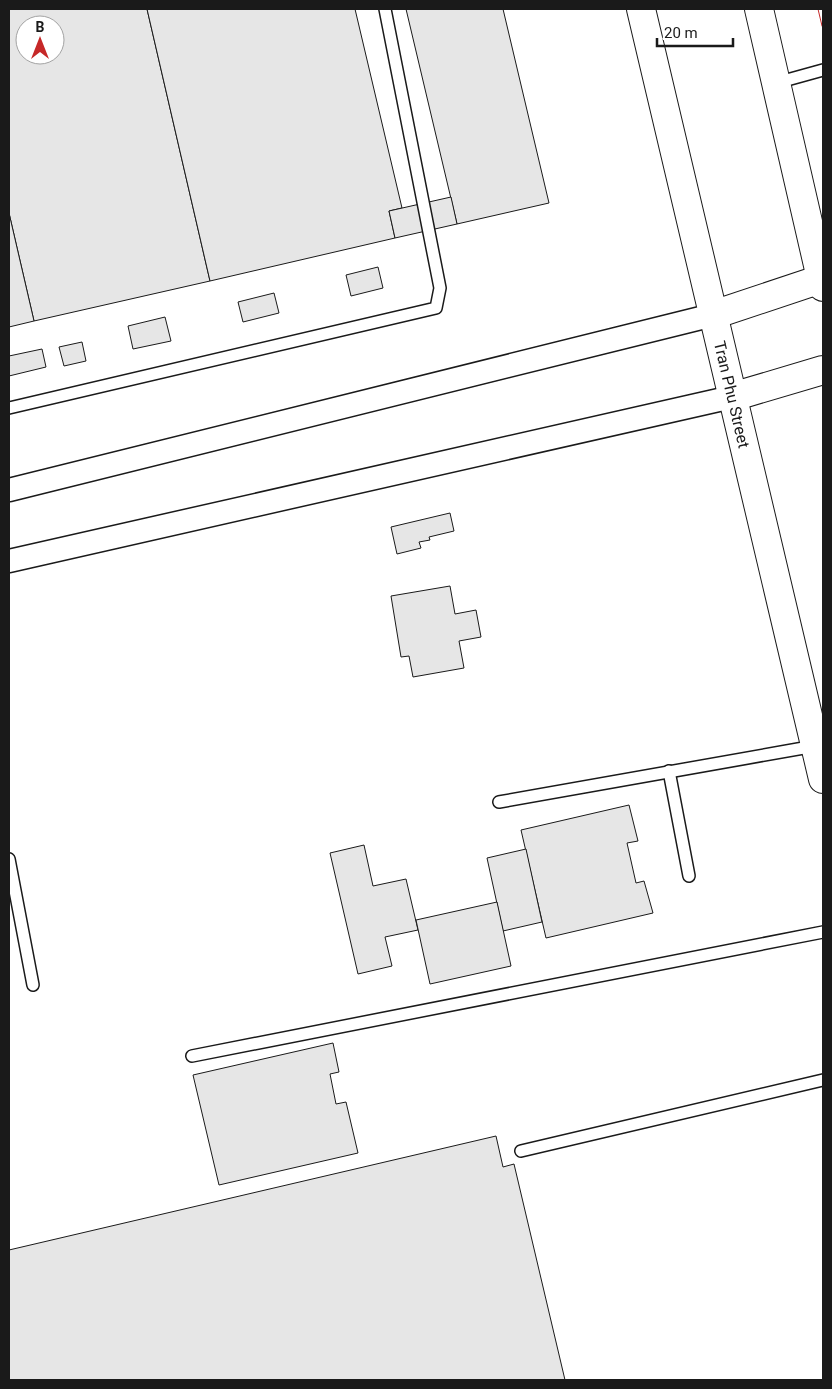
<svg xmlns="http://www.w3.org/2000/svg" width="832" height="1389" font-family="Roboto,sans-serif">
<rect width="100%" height="100%" fill="#fff"/>
<g fill="#e6e6e6" stroke="#1a1a1a" fill-rule="evenodd">
<path d="M9,9H147L210,281L34,321L9,213ZM25,25H55V55H25Z"/>
<polygon points="147,9 355,9 402,208 389,211 395,238 210,281"/>
<polygon points="406,9 503,9 549,203 457,224"/>
<polygon points="451,197 457,224 395,238 389,211"/>
<polygon points="9,213 34,321 9,327"/>
<polygon points="378,267 383,288 351,296 346,275"/>
<polygon points="274,293 279,313 243,322 238,302"/>
<polygon points="165,317 171,341 133,349 128,326"/>
<polygon points="82,342 86,361 64,366 59,347"/>
<polygon points="42,349 46,367 9,376 9,356"/>
<polygon points="450,513 454,531 429,537 430,540 419,542 421,548 397,554 391,527"/>
<polygon points="450,586 455,614 476,610 481,637 459,641 464,668 413,677 409,656 401,657 391,596"/>
<polygon points="629,805 638,841 627,843 636,883 644,881 653,913 546,938 521,830"/>
<polygon points="364,845 373,886 406,879 418,930 385,937 392,966 358,974 330,853"/>
<polygon points="526,849 542,922 503,931 487,858"/>
<polygon points="497,902 511,966 430,984 416,920"/>
<polygon points="333,1043 339,1072 330,1074 336,1104 346,1102 358,1153 219,1185 193,1075"/>
<polygon points="496,1136 503,1167 514,1164 565,1380 9,1380 9,1250"/>
</g>
<g fill="none" stroke-linecap="round" stroke-linejoin="round">
<defs>
<g id="service">
<polyline points="776,83 823,70"/>
<polyline points="9,408 436,308 440,288 385,9"/>
<polyline points="669,771 689,876"/>
<polyline points="499,802 815,746"/>
<polyline points="9,859 33,985"/>
<polyline points="192,1056 823,932"/>
<polyline points="521,1151 823,1080"/>
</g>
<g id="minor">
<polyline points="9,490 713,315"/>
<polyline points="9,561 732,397"/>
</g>
<g id="secondary">
<path id="s1" d="M641,9L823,779"/>
<polyline points="759,9 823,287"/>
<polyline points="713,315 821,279"/>
<polyline points="732,397 823,370"/>
</g>
</defs>
<use href="#service" stroke="#1a1a1a" stroke-width="14"/>
<use href="#minor" stroke="#1a1a1a" stroke-width="25"/>
<use href="#secondary" stroke="#1a1a1a" stroke-width="30"/>
<use href="#service" stroke="#fff" stroke-width="11"/>
<use href="#minor" stroke="#fff" stroke-width="22"/>
<use href="#secondary" stroke="#fff" stroke-width="28"/>
<polyline stroke="#c62828" stroke-width="1" stroke-dasharray="18 4 2.5 4" stroke-linecap="butt" points="818,9 823,30"/>
</g>
<g text-anchor="middle" stroke-width="4" stroke-linejoin="round" paint-order="stroke">
<g font-size="16" fill="#1a1a1a" stroke="#fff">
<text dy="6" stroke="none"><textPath href="#s1" startOffset="396">Tran Phu Street</textPath></text>
</g>
</g>
<rect width="832" height="1389" fill="none" stroke="#1a1a1a" stroke-width="20"/>
<g transform="translate(40 40)"><circle r="24" fill="#ffffff" stroke="#a3a3a3"/>
<path d="M0-4L9 19L0 12L-9 19Z" fill="#c62828"/>
<text y="-8" font-size="14" font-weight="bold" text-anchor="middle" fill="#1a1a1a">B</text>
</g>
<path d="M657 38v8h76v-8" fill="none" stroke="#1a1a1a" stroke-width="2.5"/>
<text x="664" y="38" font-size="15" fill="#1a1a1a" stroke="#ffffff" stroke-width="4" paint-order="stroke">20 m</text>
</svg>
